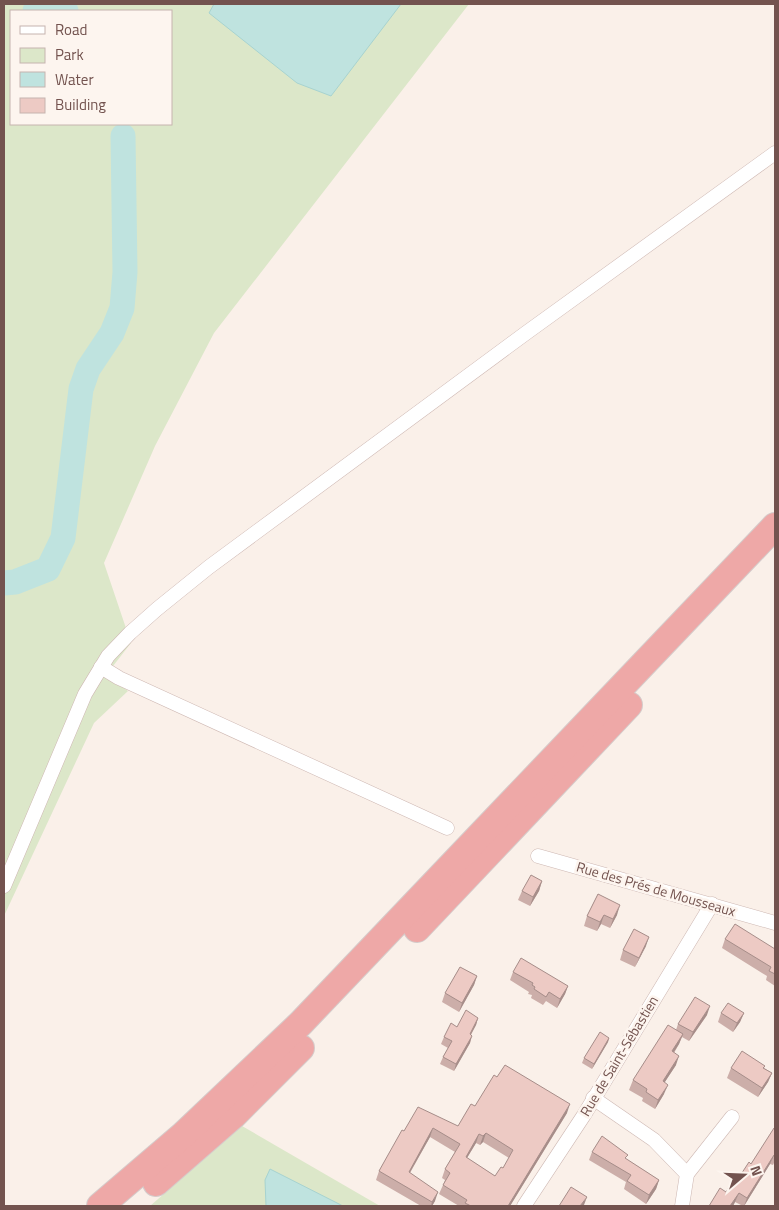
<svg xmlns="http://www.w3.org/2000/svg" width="779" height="1210" font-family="'Titillium Web',sans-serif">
<rect width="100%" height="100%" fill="#faf0e9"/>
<g fill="#dce7c9" fill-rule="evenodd">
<path d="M4,4H469L214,333L155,446L104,563L131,643L106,675L128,691L94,723L4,916ZM11,11H171V124H11Z"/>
<polygon points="242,1126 380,1206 150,1206"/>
</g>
<g fill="#bfe3df" stroke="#a7d3d0">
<polygon points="214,4 401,4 331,96 297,83 209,13"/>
<polygon points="270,1169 343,1206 266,1206 265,1180"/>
</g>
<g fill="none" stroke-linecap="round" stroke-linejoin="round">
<g stroke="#bfe3df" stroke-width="25">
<polyline points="59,4 66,11"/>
<polyline points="35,11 38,4"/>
<polyline points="4,583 15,582 48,569 63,538 81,389 88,369 112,333 122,308 125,272 123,136"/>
</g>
<defs>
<g id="street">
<polyline points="101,667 119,678 447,828"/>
<polyline points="538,856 775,923"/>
<polyline points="4,886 85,694 108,656 130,633 157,609 209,567 526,333 775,153"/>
<polyline points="593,1098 654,1140 687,1174 682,1206"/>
<polyline points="687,1174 732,1117"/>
<polyline points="524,1206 584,1115 712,904"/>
</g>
<g id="highway">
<polyline points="417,929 629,705"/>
<polyline points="156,1183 233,1116 301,1048"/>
<polyline points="100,1206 183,1135 301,1023 775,526"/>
</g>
</defs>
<use href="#street" stroke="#ceb8b3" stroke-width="15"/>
<use href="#highway" stroke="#d5cbca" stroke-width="28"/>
<use href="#street" stroke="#fff" stroke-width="14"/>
<use href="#highway" stroke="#eea8a7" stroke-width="26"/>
</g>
<g fill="#ccaea9" fill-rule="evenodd">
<polygon points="542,881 539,891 530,906 518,900 522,891"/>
<polygon points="598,894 617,915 610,928 601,924 597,931 584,926 587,916"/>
<polygon points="725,939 775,949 775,986 766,980 767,976 722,948"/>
<polygon points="646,946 635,967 620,960 623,950"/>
<polygon points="513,972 568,986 565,994 557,1008 546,1001 543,1005 531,998 532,995 528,994 529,992 510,980"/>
<polygon points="477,976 474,985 459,1012 442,1002 445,993"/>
<polygon points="721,1013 744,1013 740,1022 733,1032 718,1022"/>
<polygon points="707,1015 689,1041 682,1037 679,1044 674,1053 676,1065 664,1083 664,1094 655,1109 642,1101 643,1098 629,1090 633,1080 676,1030 678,1024"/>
<polygon points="478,1018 476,1025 471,1035 470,1043 454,1071 440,1064 443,1057 448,1048 441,1044 444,1037 457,1027"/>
<polygon points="609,1038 608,1042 592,1069 582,1063 584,1058"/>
<polygon points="765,1066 764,1068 772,1073 768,1082 758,1097 727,1078 731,1068"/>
<path d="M475,1106L567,1113L510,1206H459L439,1194L443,1185L445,1180L442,1178L445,1169L455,1152L430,1137L410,1173L435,1201L432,1206H421L376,1180L379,1171L404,1131L458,1126ZM483,1142L509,1158L503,1168L495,1176L467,1158L476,1143L480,1145Z"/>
<polygon points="775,1128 775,1161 773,1165 770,1164 744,1206 743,1206 735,1202 733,1206 709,1206 726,1192 736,1182 751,1164"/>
<polygon points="592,1152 626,1159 659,1180 656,1189 646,1204 624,1189 626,1182 589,1160"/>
</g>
<g fill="#a68d89">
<polygon points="542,881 539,891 530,906 533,897"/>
<polygon points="620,905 617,915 610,928 613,919"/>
<polygon points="604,915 601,924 597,931 600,922"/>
<polygon points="649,937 646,946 635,967 639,958"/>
<polygon points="477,976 474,985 459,1012 462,1003"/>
<polygon points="568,986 565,994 557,1008 560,999"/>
<polygon points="710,1006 707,1015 689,1041 693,1032"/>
<polygon points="744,1013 740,1022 733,1032 737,1023"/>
<polygon points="478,1018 476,1025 467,1041 470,1034"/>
<polygon points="683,1034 679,1044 668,1061 672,1051"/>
<polygon points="472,1036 470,1043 454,1071 456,1064"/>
<polygon points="609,1038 608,1042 592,1069 594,1064"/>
<polygon points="679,1056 676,1065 659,1091 663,1081"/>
<polygon points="772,1073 768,1082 758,1097 762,1088"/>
<polygon points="668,1085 664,1094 655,1109 658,1100"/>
<polygon points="570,1104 567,1113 510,1206 508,1206"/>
<polygon points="433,1128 430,1137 405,1181 409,1172"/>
<polygon points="486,1133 483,1142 480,1145 483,1136"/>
<polygon points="479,1134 476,1143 462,1166 466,1157"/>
<polygon points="774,1155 770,1164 744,1206 747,1198"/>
<polygon points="659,1180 656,1189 646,1204 649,1195"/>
<polygon points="438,1192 435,1201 432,1206 431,1206 432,1202"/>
<polygon points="739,1193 735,1202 733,1206 730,1206"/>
<polygon points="587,1197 584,1205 583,1206 580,1206"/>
</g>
<g fill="#edcac4" stroke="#a68d89" fill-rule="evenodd">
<polygon points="531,875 542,881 533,897 522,891"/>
<polygon points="598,894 620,905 613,919 604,915 600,922 587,916"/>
<polygon points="735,924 775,949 775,974 769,971 771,967 725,939"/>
<polygon points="634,929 649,937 639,958 623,950"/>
<polygon points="521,958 568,986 560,999 549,992 546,997 534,989 535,987 532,985 533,983 513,972"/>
<polygon points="460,967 477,976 462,1003 445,993"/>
<polygon points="695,997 710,1006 693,1032 678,1024"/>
<polygon points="728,1003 744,1013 737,1023 721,1013"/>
<polygon points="466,1010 478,1018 470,1034 472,1036 456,1064 443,1057 452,1041 444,1037 451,1023 457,1027"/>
<polygon points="668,1025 683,1034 672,1051 679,1056 663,1081 668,1085 658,1100 646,1092 647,1089 633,1080"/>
<polygon points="600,1032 609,1038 594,1064 584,1058"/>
<polygon points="742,1051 765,1066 763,1068 772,1073 762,1088 731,1068"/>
<path d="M505,1065L570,1104L508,1206H471L465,1203L467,1200L443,1185L450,1173L445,1169L460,1144L433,1128L409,1172L438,1192L432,1202L379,1171L402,1130L404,1131L418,1107L458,1126L471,1104L475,1106L494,1075L497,1077ZM486,1133L513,1150L503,1168L501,1167L495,1176L466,1157L479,1134L483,1136Z"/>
<polygon points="774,1128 775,1128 775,1156 774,1155 747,1198 739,1193 730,1206 709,1206 720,1188 726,1192 733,1181 736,1182 749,1162 751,1164"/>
<polygon points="602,1136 628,1155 625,1158 659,1180 649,1195 627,1181 631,1175 592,1152"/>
<polygon points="571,1187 587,1197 580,1206 559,1206"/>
</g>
<g text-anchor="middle" stroke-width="5" stroke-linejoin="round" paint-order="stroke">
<g font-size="14" fill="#73534f" stroke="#fdf5ef">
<text transform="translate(656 889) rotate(16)" y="5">Rue des Prés de Mousseaux</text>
<text transform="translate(619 1056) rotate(-59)" y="5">Rue de Saint-Sébastien</text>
</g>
</g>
<rect width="779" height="1210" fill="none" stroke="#73534f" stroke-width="10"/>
<rect x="10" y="10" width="162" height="115" fill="#fdf5ef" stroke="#c6b4af"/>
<rect x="20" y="26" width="25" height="8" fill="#ffffff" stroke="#c6b4af"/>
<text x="55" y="35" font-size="15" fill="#73534f">Road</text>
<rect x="20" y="48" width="25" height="15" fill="#dce7c9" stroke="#c6b4af"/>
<text x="55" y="60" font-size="15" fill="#73534f">Park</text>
<rect x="20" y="72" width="25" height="15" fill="#bfe3df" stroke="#c6b4af"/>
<text x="55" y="85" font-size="15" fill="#73534f">Water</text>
<rect x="20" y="98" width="25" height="15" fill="#edcac4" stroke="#c6b4af"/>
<text x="55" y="110" font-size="15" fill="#73534f">Building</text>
<g transform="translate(744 1175) rotate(71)" stroke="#fdf5ef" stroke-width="4" paint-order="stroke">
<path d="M0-4L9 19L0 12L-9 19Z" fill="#73534f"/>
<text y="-8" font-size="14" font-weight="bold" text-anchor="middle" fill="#73534f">N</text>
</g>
</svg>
